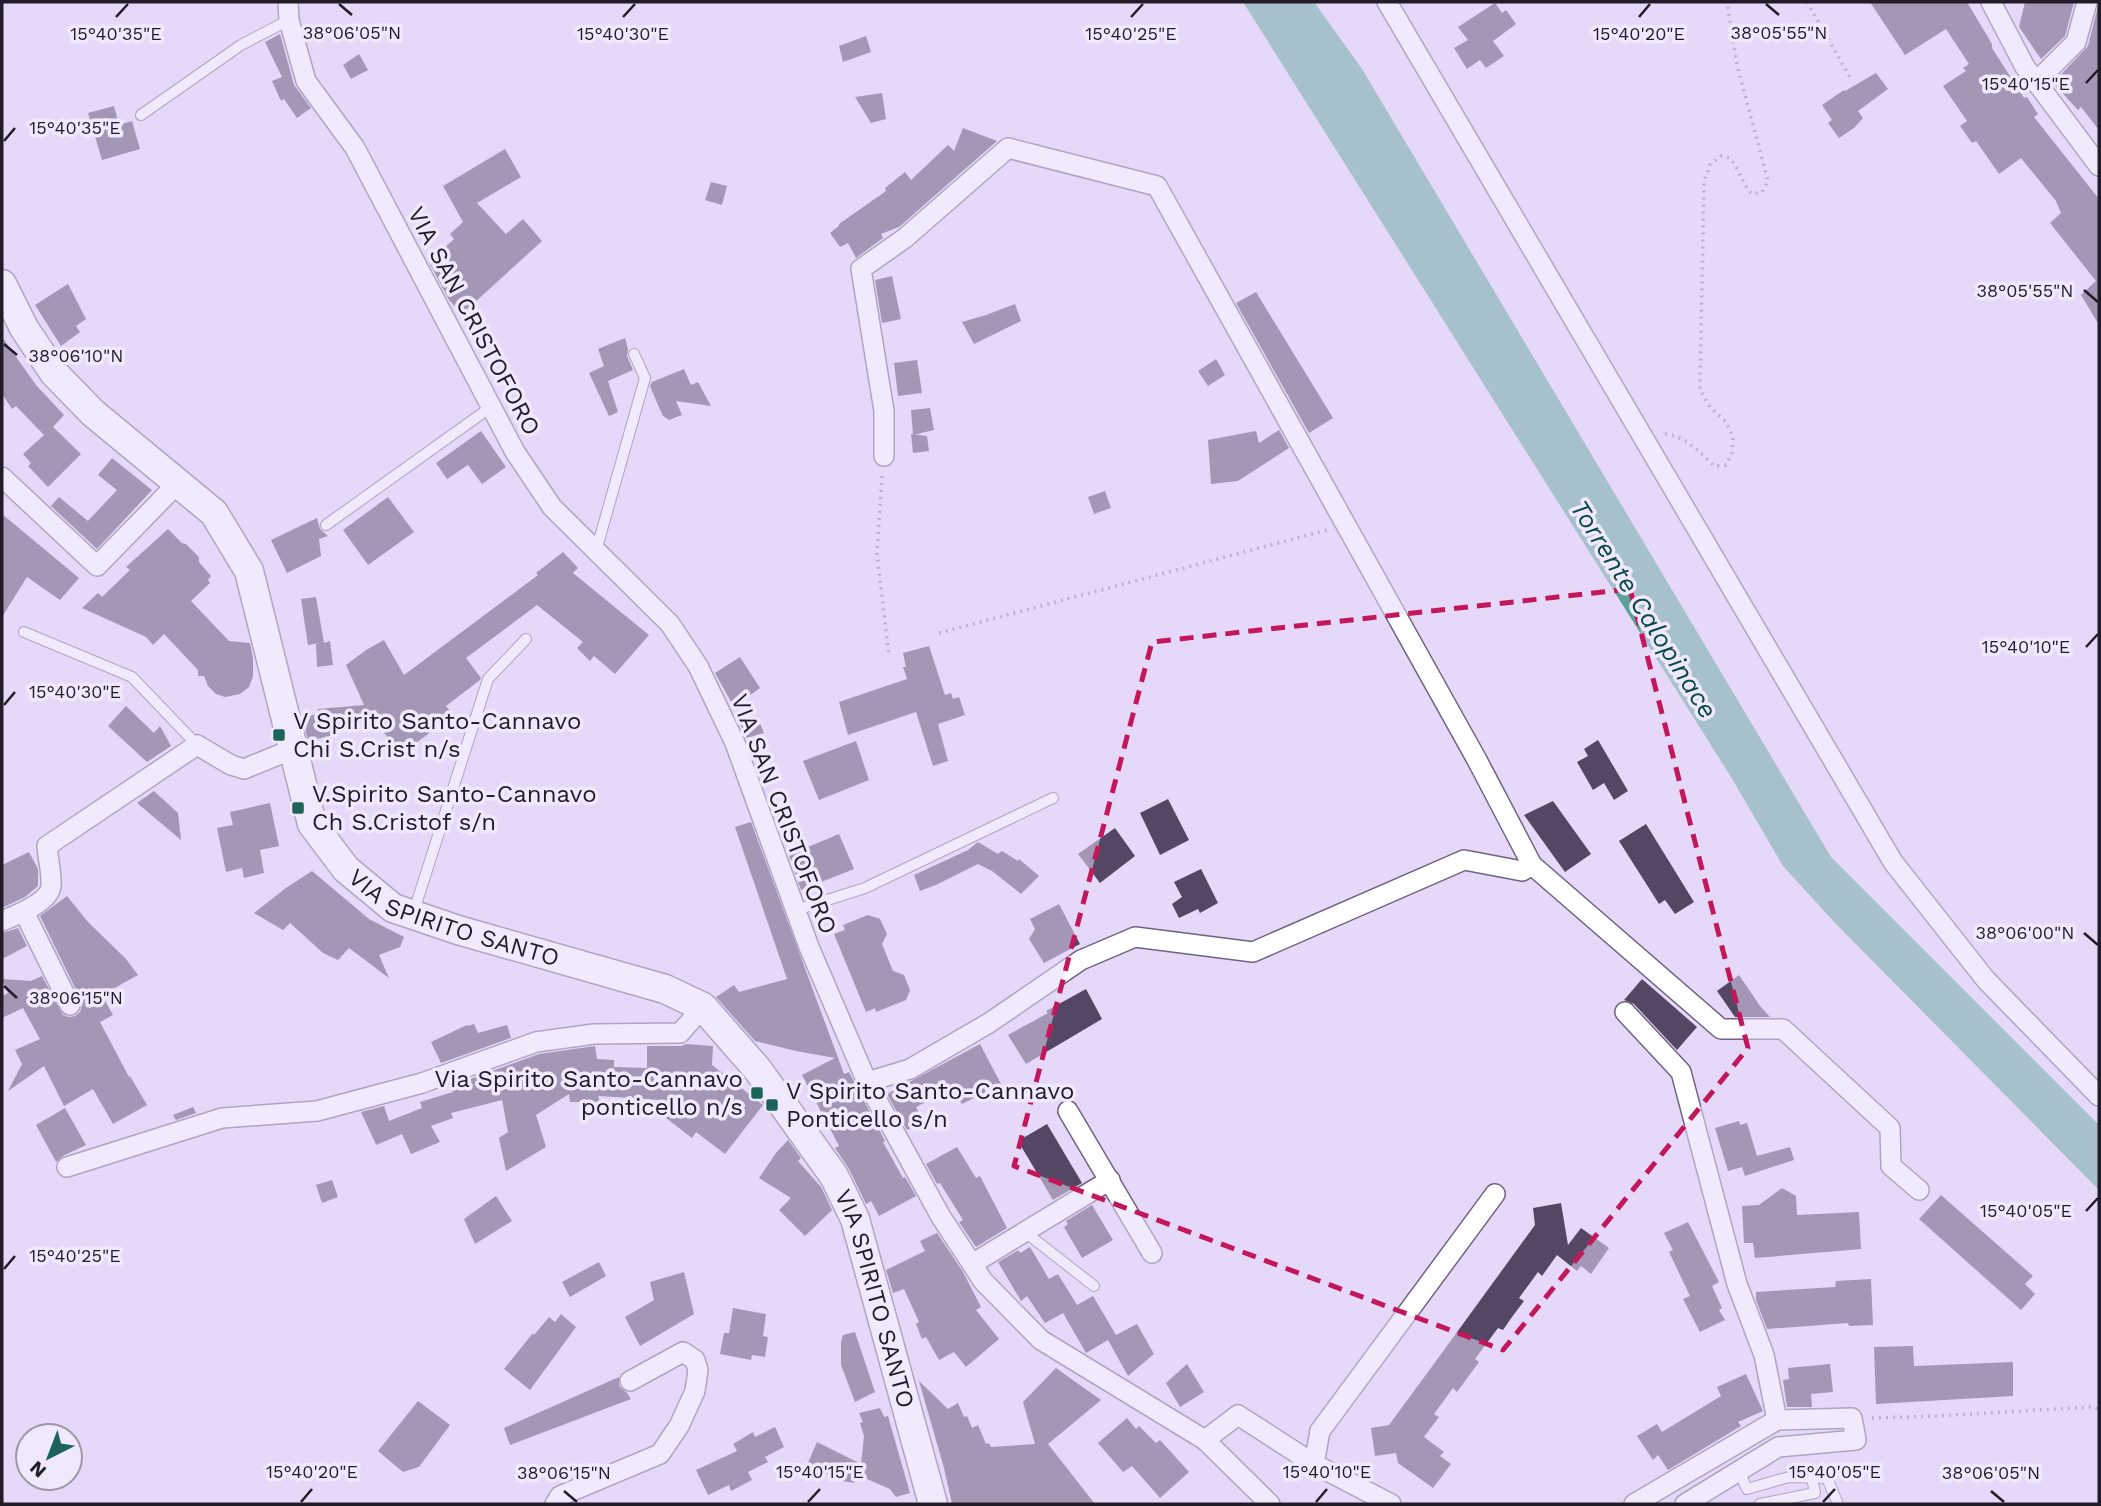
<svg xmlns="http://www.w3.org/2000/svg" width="2101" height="1506" font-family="'Work Sans',sans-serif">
<rect width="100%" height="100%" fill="#e6d8f9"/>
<polygon fill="#5aa296" points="1243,2 1314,2 1362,69 1831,857 2099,1125 2099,1190 1836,924 1783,866 1731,777"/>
<g fill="#534763">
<polygon points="1870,2 1967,2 1992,44 1992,48 2024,98 2027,97 2038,114 2034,117 2099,199 2099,325 2081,295 2096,281 2050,223 2061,213 2056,201 2021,158 1999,174 1976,141 1972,143 1960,126 1967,121 1943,86 1966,71 1963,68 1969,64 1946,29 1905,55"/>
<polygon points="2025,2 2074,2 2065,36 2041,59 2019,27"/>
<polygon points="2099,2 2099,130 2081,107 2078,110 2053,83 2088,46"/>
<polygon points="1495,3 1502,13 1506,10 1516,24 1493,41 1504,56 1486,68 1480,60 1467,69 1454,48 1468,40 1458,27"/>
<polygon points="280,34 294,85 311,108 297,118 284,99 281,101 272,81 282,77 265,42"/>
<polygon points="866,36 871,52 843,62 839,46"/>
<polygon points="359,54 368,70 351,79 343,65"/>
<polygon points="1876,73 1888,89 1858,111 1863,118 1854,128 1839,138 1828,123 1832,120 1822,105 1844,90 1845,91"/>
<polygon points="882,93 886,119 871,123 855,97"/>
<polygon points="114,106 119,125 132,121 140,149 102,160 88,113"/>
<polygon points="963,128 997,141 899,227 881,234 883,238 856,258 848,243 840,247 830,233 839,226 839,224 886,191 885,188 905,172 911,180 948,145 954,151"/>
<polygon points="505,149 521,177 477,203 506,234 523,219 542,241 462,314 449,300 429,262 454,239 450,234 463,222 443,186"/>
<polygon points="711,182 727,186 722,205 705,200"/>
<polygon points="892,276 901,319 882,323 875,280"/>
<polygon points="68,284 86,319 76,326 80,332 61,346 35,305"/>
<polygon points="1256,292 1333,418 1309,433 1236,303"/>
<polygon points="1015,304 1021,321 974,344 962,322 986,315"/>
<polygon points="2,337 36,385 64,415 53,427 81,454 48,487 28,466 31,463 23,454 44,435 16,406 12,409 2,394"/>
<polygon points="625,338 628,349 627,356 633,370 608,381 618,412 609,416 589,373 604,366 598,349"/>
<polygon points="1216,359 1225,375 1208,386 1198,371"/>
<polygon points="917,360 922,393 898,396 894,363"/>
<polygon points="684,369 691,385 698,382 711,406 676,401 682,415 669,420 663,416 658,405 650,386 652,382"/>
<polygon points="930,408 934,430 913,435 911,410"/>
<polygon points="1279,430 1289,448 1238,481 1211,484 1208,440 1256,431 1259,443"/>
<polygon points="481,431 506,467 482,484 468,465 447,479 436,463"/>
<polygon points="911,434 927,436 929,451 913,453"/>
<polygon points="112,458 152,490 97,549 51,506 59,497 88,521 117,490 98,475"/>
<polygon points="1105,491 1111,508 1094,514 1088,497"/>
<polygon points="388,497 414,532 368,565 343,530"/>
<polygon points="2,514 79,578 60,600 27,577 2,617"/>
<polygon points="317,518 320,529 328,536 319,539 321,556 287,573 271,540"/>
<polygon points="168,529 182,543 186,544 199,557 199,562 211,576 208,580 210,583 191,601 229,641 250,643 253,658 253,676 249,687 240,694 225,697 216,694 208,686 204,676 198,676 198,670 164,634 153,645 146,637 82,608 98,593 102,597 130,570 126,567"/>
<polygon points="563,552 578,568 573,573 649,635 615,674 594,656 590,661 577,648 583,642 537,605 466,658 481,678 480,680 446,706 459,721 443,731 440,725 400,755 375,720 336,727 339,734 308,741 303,719 306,718 306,716 318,714 318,709 364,705 346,665 366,650 384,640 404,675 538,575 536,573"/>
<polygon points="316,597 324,643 330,641 333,665 317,667 316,644 320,643 308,645 301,599"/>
<polygon points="929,646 945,695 951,693 953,699 959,697 965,715 938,724 948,761 933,766 916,712 848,735 839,702 907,679 903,667 906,667 903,653"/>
<polygon points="740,657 760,688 734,707 715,673"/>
<polygon points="126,706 154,733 160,726 171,746 147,762 108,726"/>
<polygon points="757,716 764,733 747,738 739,722"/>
<polygon points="1598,740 1628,791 1614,800 1604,783 1593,790 1577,762 1588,756 1584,749"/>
<polygon points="856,741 869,780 819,800 803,761"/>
<polygon points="154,791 178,813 181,840 137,803"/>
<polygon points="1168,799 1189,840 1160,855 1140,813"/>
<polygon points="1553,801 1591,854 1565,872 1524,815"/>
<polygon points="270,803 279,846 260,850 264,873 244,878 242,868 226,872 217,828 233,825 230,812"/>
<polygon points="751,822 844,1074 849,1072 885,1141 883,1142 903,1178 905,1177 916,1196 879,1216 871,1201 866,1204 849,1169 835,1148 839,1146 802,1075 835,1058 796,1051 755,1041 716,997 734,985 739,992 787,979 735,827"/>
<polygon points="1646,824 1694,902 1675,914 1665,900 1659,904 1619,841"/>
<polygon points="1115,828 1135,856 1100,883 1078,854"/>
<polygon points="839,834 854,869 801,890 789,855"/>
<polygon points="978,842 998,854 1002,851 1018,861 1019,859 1039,876 1021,894 992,871 978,864 938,884 920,891 914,875 968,850"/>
<polygon points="29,852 38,869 38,886 25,897 2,908 2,865"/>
<polygon points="1201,869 1218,903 1200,913 1198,909 1179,918 1172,904 1182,897 1174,882"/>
<polygon points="312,871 369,919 404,937 400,947 379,955 389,978 349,948 338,960 323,953 290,923 283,930 254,913 286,888"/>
<polygon points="67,896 88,922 126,959 138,975 102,995 113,1015 100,1022 129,1077 130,1076 147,1105 113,1124 93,1089 64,1106 44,1066 8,1091 22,1064 15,1050 40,1039 23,1008 2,1018 2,996 8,993 2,979 31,981 42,976 63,1015 69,1017 75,1016 80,1012 82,1006 81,1000 40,916"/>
<polygon points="1059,904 1080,944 1044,963 1029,939 1035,929 1030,919"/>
<polygon points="868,915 880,919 887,934 882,944 893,971 904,975 910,990 906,1000 876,1012 875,1008 866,1012 834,934 845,930 843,925"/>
<polygon points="18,928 27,946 2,959 2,933"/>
<polygon points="1739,975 1760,1006 1770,1017 1735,1017 1717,991"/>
<polygon points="1642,979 1697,1027 1677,1050 1634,1004 1624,1000"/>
<polygon points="1086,989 1102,1019 1026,1064 1008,1035 1048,1013 1046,1011"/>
<polygon points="474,1024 478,1033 507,1025 511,1038 441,1063 431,1042 467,1025 468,1026"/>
<polygon points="686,1044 713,1046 712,1065 763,1105 725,1154 696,1132 692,1138 657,1111 662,1100 598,1096 600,1102 570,1102 569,1094 536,1115 546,1147 506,1171 499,1138 508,1132 502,1100 451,1113 453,1118 431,1126 440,1142 411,1154 402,1134 376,1145 361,1112 384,1106 389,1121 422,1108 420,1102 453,1092 451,1086 539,1054 595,1046 597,1059 614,1060 614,1067 647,1068 647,1046 681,1046"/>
<polygon points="980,1044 1001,1084 962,1104 954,1088 916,1107 924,1122 907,1130 887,1094"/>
<polygon points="193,1107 196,1113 176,1120 173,1115"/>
<polygon points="65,1108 86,1145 63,1156 56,1162 36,1125"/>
<polygon points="1739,1121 1740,1125 1747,1123 1757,1156 1790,1147 1794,1160 1745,1176 1742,1167 1728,1171 1715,1128"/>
<polygon points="1047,1124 1082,1183 1053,1200 1018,1141"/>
<polygon points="788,1140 801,1158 798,1161 821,1187 832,1210 805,1236 779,1210 791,1198 759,1178 776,1153"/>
<polygon points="957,1147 976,1178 980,1176 1007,1228 976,1247 959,1222 963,1220 940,1183 937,1184 926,1164"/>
<polygon points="332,1180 338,1197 322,1203 316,1185"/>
<polygon points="1782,1188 1796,1196 1797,1215 1859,1212 1861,1249 1755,1258 1753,1243 1744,1243 1742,1206 1759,1205"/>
<polygon points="1941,1195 2033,1276 2025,1284 2035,1294 2021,1310 1919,1219"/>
<polygon points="496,1196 512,1221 475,1244 464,1219"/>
<polygon points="1561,1203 1568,1245 1581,1228 1609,1248 1591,1274 1581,1266 1577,1271 1557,1255 1542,1276 1538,1272 1519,1298 1524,1301 1512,1317 1503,1330 1498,1328 1475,1359 1479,1362 1457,1392 1453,1388 1434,1414 1439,1417 1424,1437 1444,1452 1440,1456 1451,1464 1433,1488 1398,1463 1396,1453 1375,1456 1371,1428 1389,1425 1436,1361 1535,1225 1533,1208"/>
<polygon points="1092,1205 1113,1240 1082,1258 1064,1227 1068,1224 1066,1221"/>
<polygon points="1688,1222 1719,1282 1712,1286 1722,1308 1719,1310 1725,1320 1700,1332 1683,1299 1690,1296 1669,1252 1673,1250 1664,1233"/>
<polygon points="937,1233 963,1272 981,1307 976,1310 999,1339 966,1367 954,1352 939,1360 926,1337 922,1339 916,1324 919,1322 904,1289 893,1293 886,1270 925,1251 920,1241"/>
<polygon points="1030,1247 1049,1279 1058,1274 1077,1305 1093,1296 1116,1335 1137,1324 1154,1354 1128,1376 1108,1340 1086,1353 1063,1313 1045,1323 1027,1296 1021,1301 998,1262 1019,1250 1020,1253"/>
<polygon points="599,1262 606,1276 570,1297 562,1282"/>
<polygon points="684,1272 694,1314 640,1346 625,1317 654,1300 650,1282"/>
<polygon points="1871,1279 1873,1325 1849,1326 1848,1323 1767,1329 1756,1300 1756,1292 1835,1287 1836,1281"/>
<polygon points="733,1308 766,1314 763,1336 768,1337 765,1357 752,1355 751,1360 720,1354 724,1333 729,1333"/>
<polygon points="561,1314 576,1327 530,1390 504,1369 533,1333 534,1335 549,1317 555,1322"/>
<polygon points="855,1332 875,1392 855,1402 841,1365 841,1342 843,1335"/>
<polygon points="1913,1346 1914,1366 2013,1362 2013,1396 1876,1404 1874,1347"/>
<polygon points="1187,1364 1204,1392 1180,1407 1166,1383"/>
<polygon points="1830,1364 1833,1392 1811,1394 1812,1407 1787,1407 1783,1380 1789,1379 1788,1368"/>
<polygon points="1056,1368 1101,1400 1048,1444 1095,1504 952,1504 944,1468 919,1381 948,1409 958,1403 964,1417 967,1416 972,1428 978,1425 986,1444 989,1443 991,1447 1035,1444 1023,1402"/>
<polygon points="1746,1374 1763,1411 1738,1422 1741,1426 1668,1470 1658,1455 1653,1460 1637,1436 1657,1424 1662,1432 1721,1396 1717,1387"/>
<polygon points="619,1377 619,1386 627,1393 631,1399 510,1445 504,1428"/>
<polygon points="418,1401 450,1425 419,1467 403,1472 378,1451"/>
<polygon points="880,1408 884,1417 888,1416 910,1493 896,1497 890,1489 860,1476 861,1465 854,1483 842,1481 807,1465 817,1442 861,1464 864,1436 860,1423 863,1422 859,1413"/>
<polygon points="1127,1418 1136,1429 1139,1426 1156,1443 1160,1440 1189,1472 1160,1498 1132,1466 1123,1472 1098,1443"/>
<polygon points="775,1427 784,1447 765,1457 768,1462 748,1472 752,1480 731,1491 729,1485 708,1495 696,1470 737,1451 733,1444 753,1432 755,1437"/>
</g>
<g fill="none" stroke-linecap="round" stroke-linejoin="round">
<defs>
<g id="lane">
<polyline points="141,115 241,45 289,20"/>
<polyline points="326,525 491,407"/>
<polyline points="596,551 645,378 634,354"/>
<polyline points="24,632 132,677 197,745"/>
<polyline points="796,910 865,888 1053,798"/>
<polyline points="413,914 488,679 526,639"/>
<polyline points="1025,1232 1094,1286"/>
<polyline points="1739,1471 1747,1489 1789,1477 1827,1478 1838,1504"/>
<polyline points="1760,1504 1815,1493 1812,1478"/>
</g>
<g id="street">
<polyline points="288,2 289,20 306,81 355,148 515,452 552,507 670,624 698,666 735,743 809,947 867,1082 941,1217 972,1264 983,1281 1041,1340 1205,1440 1270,1504"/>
<polyline points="1387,2 1893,862 1986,980 2099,1096"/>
<polyline points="1991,2 2025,67 2099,166"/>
<polyline points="2036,82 2076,42 2087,2"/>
<polyline points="884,456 884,411 861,269 905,238 1008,148 1157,186 1477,760 1532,865 1721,1029 1783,1029 1890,1128 1891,1166 1919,1190"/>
<polyline points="2,477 97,566 178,483"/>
<polyline points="24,912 70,1005"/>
<path d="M2,921C16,915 49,903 51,886C52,874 48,859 47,846L197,745L231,765L244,769L293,749"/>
<polyline points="1625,1012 1681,1072 1737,1284 1764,1355 1777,1420"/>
<polyline points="867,1082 910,1069 989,1023 1081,960 1135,937 1253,952 1464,860 1522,871 1532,865"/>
<polyline points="1068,1111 1152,1253"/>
<polyline points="67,1167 222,1118 317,1111 422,1083 536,1042 594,1034 680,1033 703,1007"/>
<polyline points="972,1264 1110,1180"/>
<polyline points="1205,1440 1238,1415 1314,1464 1391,1504"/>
<polyline points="1314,1464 1320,1431 1495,1194"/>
<polyline points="555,1504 560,1496 660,1454 679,1426 695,1391 698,1370 695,1360 683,1352 630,1381"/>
<polyline points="1634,1504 1777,1420 1852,1418 1856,1440 1778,1447 1685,1504"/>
</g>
<g id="secondary">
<path id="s1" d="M2,284L24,328L54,373L93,413L214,513L249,571L312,824L346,869L393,908L458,930L665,989L703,1007L758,1070L834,1176L855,1219L933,1504"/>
</g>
</defs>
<use href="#lane" stroke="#706381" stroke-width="12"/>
<use href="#street" stroke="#706381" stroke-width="22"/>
<use href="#secondary" stroke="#706381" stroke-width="31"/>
<g stroke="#8d829a" stroke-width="3.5" stroke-dasharray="2 5" stroke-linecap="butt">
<polyline points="1807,2 1851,79"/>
<path d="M1665,434C1685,436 1700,452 1714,466L1726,465L1732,453L1733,437L1726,422L1710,407L1700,390L1704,181L1710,165L1721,156L1730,158C1740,170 1742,184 1752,194L1762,192L1768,181L1737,65L1727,2"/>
<polyline points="882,476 877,554 889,656"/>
<polyline points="939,633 1327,530"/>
<polyline points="1872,1418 1936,1416 2089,1407 2099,1409"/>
</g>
<use href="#lane" stroke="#fff" stroke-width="10"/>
<use href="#street" stroke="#fff" stroke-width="19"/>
<use href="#secondary" stroke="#fff" stroke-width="28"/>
</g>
<path d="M0 0H2101V1506H0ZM1630,589L1748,1048L1503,1350L1014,1166L1152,642Z" fill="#e6d8f9" fill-opacity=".55" fill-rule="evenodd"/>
<path fill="none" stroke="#c2185b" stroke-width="5" stroke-dasharray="14 9" stroke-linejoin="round" d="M1630,589L1748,1048L1503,1350L1014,1166L1152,642Z"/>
<path fill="none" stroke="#221c29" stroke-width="2.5" d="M339,4L352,15M1766,4L1779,15M116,17L128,4M623,17L635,4M1131,17L1143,4M1639,17L1650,4M2086,83L2098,70M4,141L15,128M2084,290L2098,302M4,344L17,355M2086,647L2098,634M4,705L15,692M2084,933L2098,945M4,986L17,998M2086,1211L2098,1198M4,1269L15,1256M564,1491L577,1502M1991,1491L2004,1502M301,1502L312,1489M808,1502L820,1489M1316,1502L1327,1489M1823,1502L1835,1489"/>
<g fill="#1c645a" stroke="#f0e8fc" stroke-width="2.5">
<rect x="272" y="728" width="14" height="14" rx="3.5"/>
<rect x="291" y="801" width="14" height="14" rx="3.5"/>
<rect x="750" y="1086" width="14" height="14" rx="3.5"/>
<rect x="765" y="1098" width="14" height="14" rx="3.5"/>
</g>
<g text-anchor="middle" stroke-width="7" stroke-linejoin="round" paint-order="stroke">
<g font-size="24" fill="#221c29" stroke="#f0e8fc">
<text transform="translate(474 321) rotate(62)" y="8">VIA SAN CRISTOFORO</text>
<text transform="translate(784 814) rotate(69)" y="8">VIA SAN CRISTOFORO</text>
<text dy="8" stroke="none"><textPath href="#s1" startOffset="822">VIA SPIRITO SANTO</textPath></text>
<text dy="8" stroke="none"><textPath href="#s1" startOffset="1432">VIA SPIRITO SANTO</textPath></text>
</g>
<g font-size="24" fill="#221c29" stroke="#f0e8fc" text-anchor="start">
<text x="293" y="729">V Spirito Santo-Cannavo<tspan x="293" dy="28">Chi S.Crist n/s</tspan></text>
<text x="312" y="802">V.Spirito Santo-Cannavo<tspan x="312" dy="28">Ch S.Cristof s/n</tspan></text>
<text x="743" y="1087" text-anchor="end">Via Spirito Santo-Cannavo<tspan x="743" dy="28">ponticello n/s</tspan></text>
<text x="786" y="1099">V Spirito Santo-Cannavo<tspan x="786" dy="28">Ponticello s/n</tspan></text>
</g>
<g font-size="26" font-style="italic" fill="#094b42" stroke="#f0e8fc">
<text transform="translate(1644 609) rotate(58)" y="9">Torrente Calopinace</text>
</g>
</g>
<g font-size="18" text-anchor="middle" fill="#221c29" stroke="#f0e8fc" stroke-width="7" stroke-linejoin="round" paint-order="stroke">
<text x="352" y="39">38°06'05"N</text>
<text x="1779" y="39">38°05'55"N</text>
<text x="116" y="40">15°40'35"E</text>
<text x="623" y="40">15°40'30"E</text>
<text x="1131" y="40">15°40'25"E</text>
<text x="1639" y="40">15°40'20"E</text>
<text x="2026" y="90">15°40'15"E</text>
<text x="75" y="134">15°40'35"E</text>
<text x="2025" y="297">38°05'55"N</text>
<text x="76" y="362">38°06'10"N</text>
<text x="2026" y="653">15°40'10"E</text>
<text x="75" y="698">15°40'30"E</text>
<text x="2025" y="939">38°06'00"N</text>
<text x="76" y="1004">38°06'15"N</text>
<text x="2026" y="1217">15°40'05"E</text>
<text x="75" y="1262">15°40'25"E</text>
<text x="312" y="1478">15°40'20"E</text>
<text x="820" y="1478">15°40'15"E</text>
<text x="1327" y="1478">15°40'10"E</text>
<text x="1835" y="1478">15°40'05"E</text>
<text x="564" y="1479">38°06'15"N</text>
<text x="1991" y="1479">38°06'05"N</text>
</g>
<rect width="2101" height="1506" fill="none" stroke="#221c29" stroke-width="7"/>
<g transform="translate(49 1457) rotate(222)"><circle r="33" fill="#f0e8fc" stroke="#9e96a8" stroke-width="2"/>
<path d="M0-5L12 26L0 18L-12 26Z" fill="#1c645a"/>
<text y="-10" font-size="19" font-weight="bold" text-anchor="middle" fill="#221c29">N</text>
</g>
</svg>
